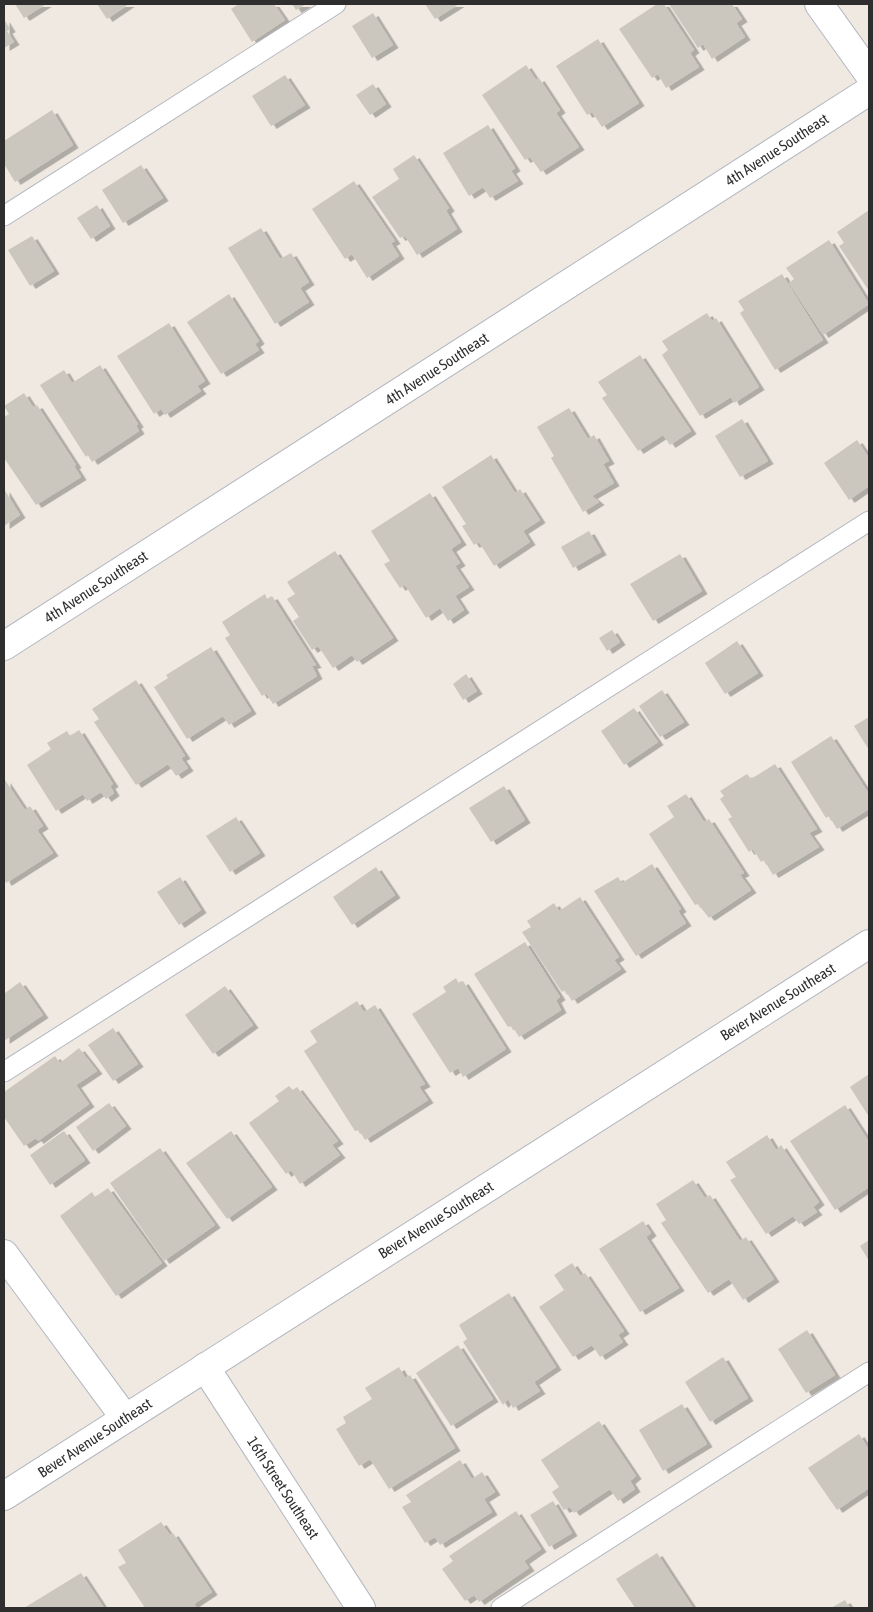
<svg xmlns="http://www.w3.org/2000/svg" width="873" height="1612" font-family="'Asap Condensed',sans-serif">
<defs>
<filter id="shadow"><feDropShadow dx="5.5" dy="3" stdDeviation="0" flood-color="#0004"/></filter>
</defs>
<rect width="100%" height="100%" fill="#efe9e1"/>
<g fill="#cbc7bf" filter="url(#shadow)">
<polygon points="15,4 46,4 24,18"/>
<polygon points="97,4 129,4 107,19"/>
<polygon points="239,4 274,4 285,20 252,42 231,9"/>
<polygon points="292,4 306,4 296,10"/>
<polygon points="425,4 459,4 435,19"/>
<polygon points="657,4 664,4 694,50 690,53 699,67 666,88 658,74 652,78 619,29"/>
<polygon points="669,4 732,4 742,19 736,23 745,37 712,59 703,44 698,48"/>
<polygon points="373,13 393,45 372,58 352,26"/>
<polygon points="4,19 10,29 7,31 14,42 4,48"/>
<polygon points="598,39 639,103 602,127 592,112 587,115 556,66"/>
<polygon points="526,65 536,80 539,78 560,110 556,113 579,147 541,172 530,157 525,160 482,95"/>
<polygon points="285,75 305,105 271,126 252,96"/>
<polygon points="373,84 386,104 370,115 356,95"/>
<polygon points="52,110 73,145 15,182 4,164 4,141"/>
<polygon points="488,125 515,168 511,171 518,181 490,198 483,187 469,196 443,153"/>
<polygon points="414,155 449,208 446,211 457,229 417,255 405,236 400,238 372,197 399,179 393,169"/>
<polygon points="141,165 163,198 123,223 102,190"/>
<polygon points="354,181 395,241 391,243 399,256 367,278 352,254 345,259 312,209"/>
<polygon points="97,205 110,226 91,239 77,218"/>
<polygon points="869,210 869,291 839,246 844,243 837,232"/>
<polygon points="261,228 280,259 291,253 309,282 300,288 309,302 275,324 228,248"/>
<polygon points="32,236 54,271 30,286 8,250"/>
<polygon points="829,240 869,304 823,335 789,283 794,279 786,268"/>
<polygon points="782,274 823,340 775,370 740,313 744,310 738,301"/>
<polygon points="229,294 259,341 255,344 259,350 221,374 187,322"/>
<polygon points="707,313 712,321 716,318 759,387 734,403 731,397 700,416 662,355 668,350 662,341"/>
<polygon points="169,323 205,381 197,386 201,391 165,415 161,409 154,414 117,356"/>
<polygon points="640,355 691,431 670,445 663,435 638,451 602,398 607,395 598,382"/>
<polygon points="100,365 138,424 136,426 139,431 92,462 88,455 86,457 40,385 64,370 72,383"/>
<polygon points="24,393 33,407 37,405 76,465 74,466 81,477 36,505 4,458 4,417 9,414 4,406"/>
<polygon points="569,408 588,439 594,435 609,461 603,464 614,483 592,496 599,502 583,512 551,458 554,456 537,427"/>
<polygon points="742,419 768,461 740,477 715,436"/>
<polygon points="857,440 869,458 869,486 849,500 824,463"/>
<polygon points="491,455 515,493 520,489 540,520 523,531 530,542 494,566 479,542 474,545 462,526 466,524 442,487"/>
<polygon points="4,489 20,515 4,526"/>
<polygon points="430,493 461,542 451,549 460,563 455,566 469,587 455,596 464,610 448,621 440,608 426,618 405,585 400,588 384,564 390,561 371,531"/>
<polygon points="589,531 601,552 573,568 561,547"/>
<polygon points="335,551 393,638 357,662 352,655 333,668 318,646 312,650 293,621 299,617 287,599 295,594 287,582"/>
<polygon points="680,554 702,591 653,621 630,584"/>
<polygon points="265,594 267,599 272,596 316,665 312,666 317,676 273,704 266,693 262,696 225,638 230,635 222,622"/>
<polygon points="612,630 620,642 607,651 599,638"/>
<polygon points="737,641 758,673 725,694 705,663"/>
<polygon points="211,647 251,711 229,725 223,716 187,739 154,687 168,678 166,675"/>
<polygon points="466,674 477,691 463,700 453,684"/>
<polygon points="136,680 185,756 181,758 188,768 176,776 168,764 136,785 94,722 99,719 92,709"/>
<polygon points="662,690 684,722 660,737 639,706"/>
<polygon points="634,708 658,742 624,765 601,731"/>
<polygon points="869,717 869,750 854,726"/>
<polygon points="79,730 113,784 110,786 114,793 106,799 101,792 87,801 83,794 56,811 27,765 51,749 47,743 67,731 70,736"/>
<polygon points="831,736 869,794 869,809 837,829 829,816 826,818 791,762"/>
<polygon points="775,764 817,829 809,833 819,847 773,875 764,860 761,862 753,849 749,852 728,819 732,817 720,799 724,796 720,791 747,774 751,779"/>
<polygon points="5,780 25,810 30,806 43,826 37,830 53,853 6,883 4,879"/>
<polygon points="504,786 525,820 491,842 469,808"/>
<polygon points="686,794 704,822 709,819 744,873 740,875 751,890 709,918 698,904 695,905 649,834 674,817 667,806"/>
<polygon points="236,817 260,853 230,872 206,836"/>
<polygon points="652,864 681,909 678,911 686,923 636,956 594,891 618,877 622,883"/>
<polygon points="376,867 395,895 352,925 333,897"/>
<polygon points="180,877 201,910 179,925 157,892"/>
<polygon points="580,897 619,957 614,960 621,969 572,1001 565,990 562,992 522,932 531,927 527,921 554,903 559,911"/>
<polygon points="525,942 560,997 556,1000 561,1010 519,1037 512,1026 508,1027 474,974"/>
<polygon points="456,978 459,984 463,981 506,1049 463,1077 458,1068 450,1073 412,1014 446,992 443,987"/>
<polygon points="20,982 43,1015 4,1041 4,992 5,993"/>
<polygon points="225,986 253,1025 213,1054 185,1015"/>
<polygon points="357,1001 364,1012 375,1005 425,1084 419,1087 428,1100 365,1140 359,1130 355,1131 304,1051 317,1042 310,1031"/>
<polygon points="113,1028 138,1064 113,1081 88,1045"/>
<polygon points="79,1048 97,1071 76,1085 89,1104 38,1141 36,1138 24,1146 4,1117 4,1092 55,1056 60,1063"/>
<polygon points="869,1074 869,1117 850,1087"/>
<polygon points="289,1086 293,1090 297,1087 338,1141 332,1145 340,1155 300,1184 291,1170 286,1174 249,1123 279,1101 275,1096"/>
<polygon points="109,1103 126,1126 93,1151 76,1127"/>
<polygon points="845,1105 869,1142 869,1187 835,1210 790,1141"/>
<polygon points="64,1131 85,1160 50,1185 30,1155"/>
<polygon points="231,1131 272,1187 227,1219 186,1163"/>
<polygon points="767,1135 776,1150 781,1145 819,1202 813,1207 817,1212 799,1224 793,1216 766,1234 730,1180 736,1177 726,1162"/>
<polygon points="160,1148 215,1225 164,1261 110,1183"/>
<polygon points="693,1180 705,1198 710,1195 740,1241 746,1237 774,1279 743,1300 729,1279 708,1293 661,1223 666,1220 656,1204"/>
<polygon points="108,1188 162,1263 116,1296 60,1216 92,1192 95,1197"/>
<polygon points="643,1221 651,1233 646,1237 679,1288 640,1312 599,1249"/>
<polygon points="869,1240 869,1261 860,1246"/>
<polygon points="572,1263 581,1276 585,1273 624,1331 618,1335 623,1342 600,1357 592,1345 573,1357 539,1307 564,1290 554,1275"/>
<polygon points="509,1293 556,1367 534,1382 540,1391 513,1408 508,1399 503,1405 463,1342 467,1339 459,1325"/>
<polygon points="807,1330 835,1375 806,1393 778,1349"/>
<polygon points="458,1345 493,1399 451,1426 416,1373"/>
<polygon points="723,1357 748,1398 710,1422 685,1382"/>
<polygon points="399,1367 405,1378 410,1375 455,1448 389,1489 370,1459 359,1466 336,1429 346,1423 343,1417 372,1399 365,1388"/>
<polygon points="682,1404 707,1444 663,1471 639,1430"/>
<polygon points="599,1421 636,1476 630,1481 635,1489 618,1501 610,1489 574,1513 570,1507 564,1510 552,1492 559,1487 541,1460"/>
<polygon points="859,1434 869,1450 869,1488 837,1510 808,1468"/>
<polygon points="460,1460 472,1479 482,1472 495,1492 484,1499 492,1512 440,1545 435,1537 425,1543 402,1507 411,1502 406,1495"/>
<polygon points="553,1501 572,1533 549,1547 530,1515"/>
<polygon points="516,1511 541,1549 524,1561 529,1568 479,1602 474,1595 465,1601 442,1569 453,1561 449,1556"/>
<polygon points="161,1522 170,1535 173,1533 212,1592 194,1604 197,1608 145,1608 118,1567 126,1563 118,1550"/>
<polygon points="657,1553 693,1608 635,1608 616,1579"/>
<polygon points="81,1573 104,1608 24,1608"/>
<polygon points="845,1600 850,1608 831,1608"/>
</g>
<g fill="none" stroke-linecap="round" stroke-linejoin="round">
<defs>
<g id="lane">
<polyline points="4,216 336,4"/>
<polyline points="4,1072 869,521"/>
<polyline points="501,1608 869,1372"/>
</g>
<g id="street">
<polyline points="4,646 869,91"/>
<polyline points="4,1254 125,1418"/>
<polyline points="205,1367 361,1608"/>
</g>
<g id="secondary">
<polyline points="819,4 869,74"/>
<polyline points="4,1496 869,944"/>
</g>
</defs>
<use href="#lane" stroke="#b4b7c1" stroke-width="21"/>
<use href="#street" stroke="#b4b7c1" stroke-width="30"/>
<use href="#secondary" stroke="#b4b7c1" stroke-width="30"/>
<use href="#lane" stroke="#fff" stroke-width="19"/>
<use href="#street" stroke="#fff" stroke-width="28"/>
<use href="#secondary" stroke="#fff" stroke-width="28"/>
</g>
<g text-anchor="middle" stroke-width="4" stroke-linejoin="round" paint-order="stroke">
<g font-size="15" fill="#2e2e2e" stroke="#fff">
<text transform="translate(777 150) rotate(-33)" y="5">4th Avenue Southeast</text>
<text transform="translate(437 369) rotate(-33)" y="5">4th Avenue Southeast</text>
<text transform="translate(96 587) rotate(-33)" y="5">4th Avenue Southeast</text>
<text transform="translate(778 1002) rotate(-32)" y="5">Bever Avenue Southeast</text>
<text transform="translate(436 1220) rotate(-32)" y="5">Bever Avenue Southeast</text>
<text transform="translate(95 1438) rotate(-33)" y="5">Bever Avenue Southeast</text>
<text transform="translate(283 1488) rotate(57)" y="5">16th Street Southeast</text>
</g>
</g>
<rect width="873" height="1612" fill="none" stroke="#2e2e2e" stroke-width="10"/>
</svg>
